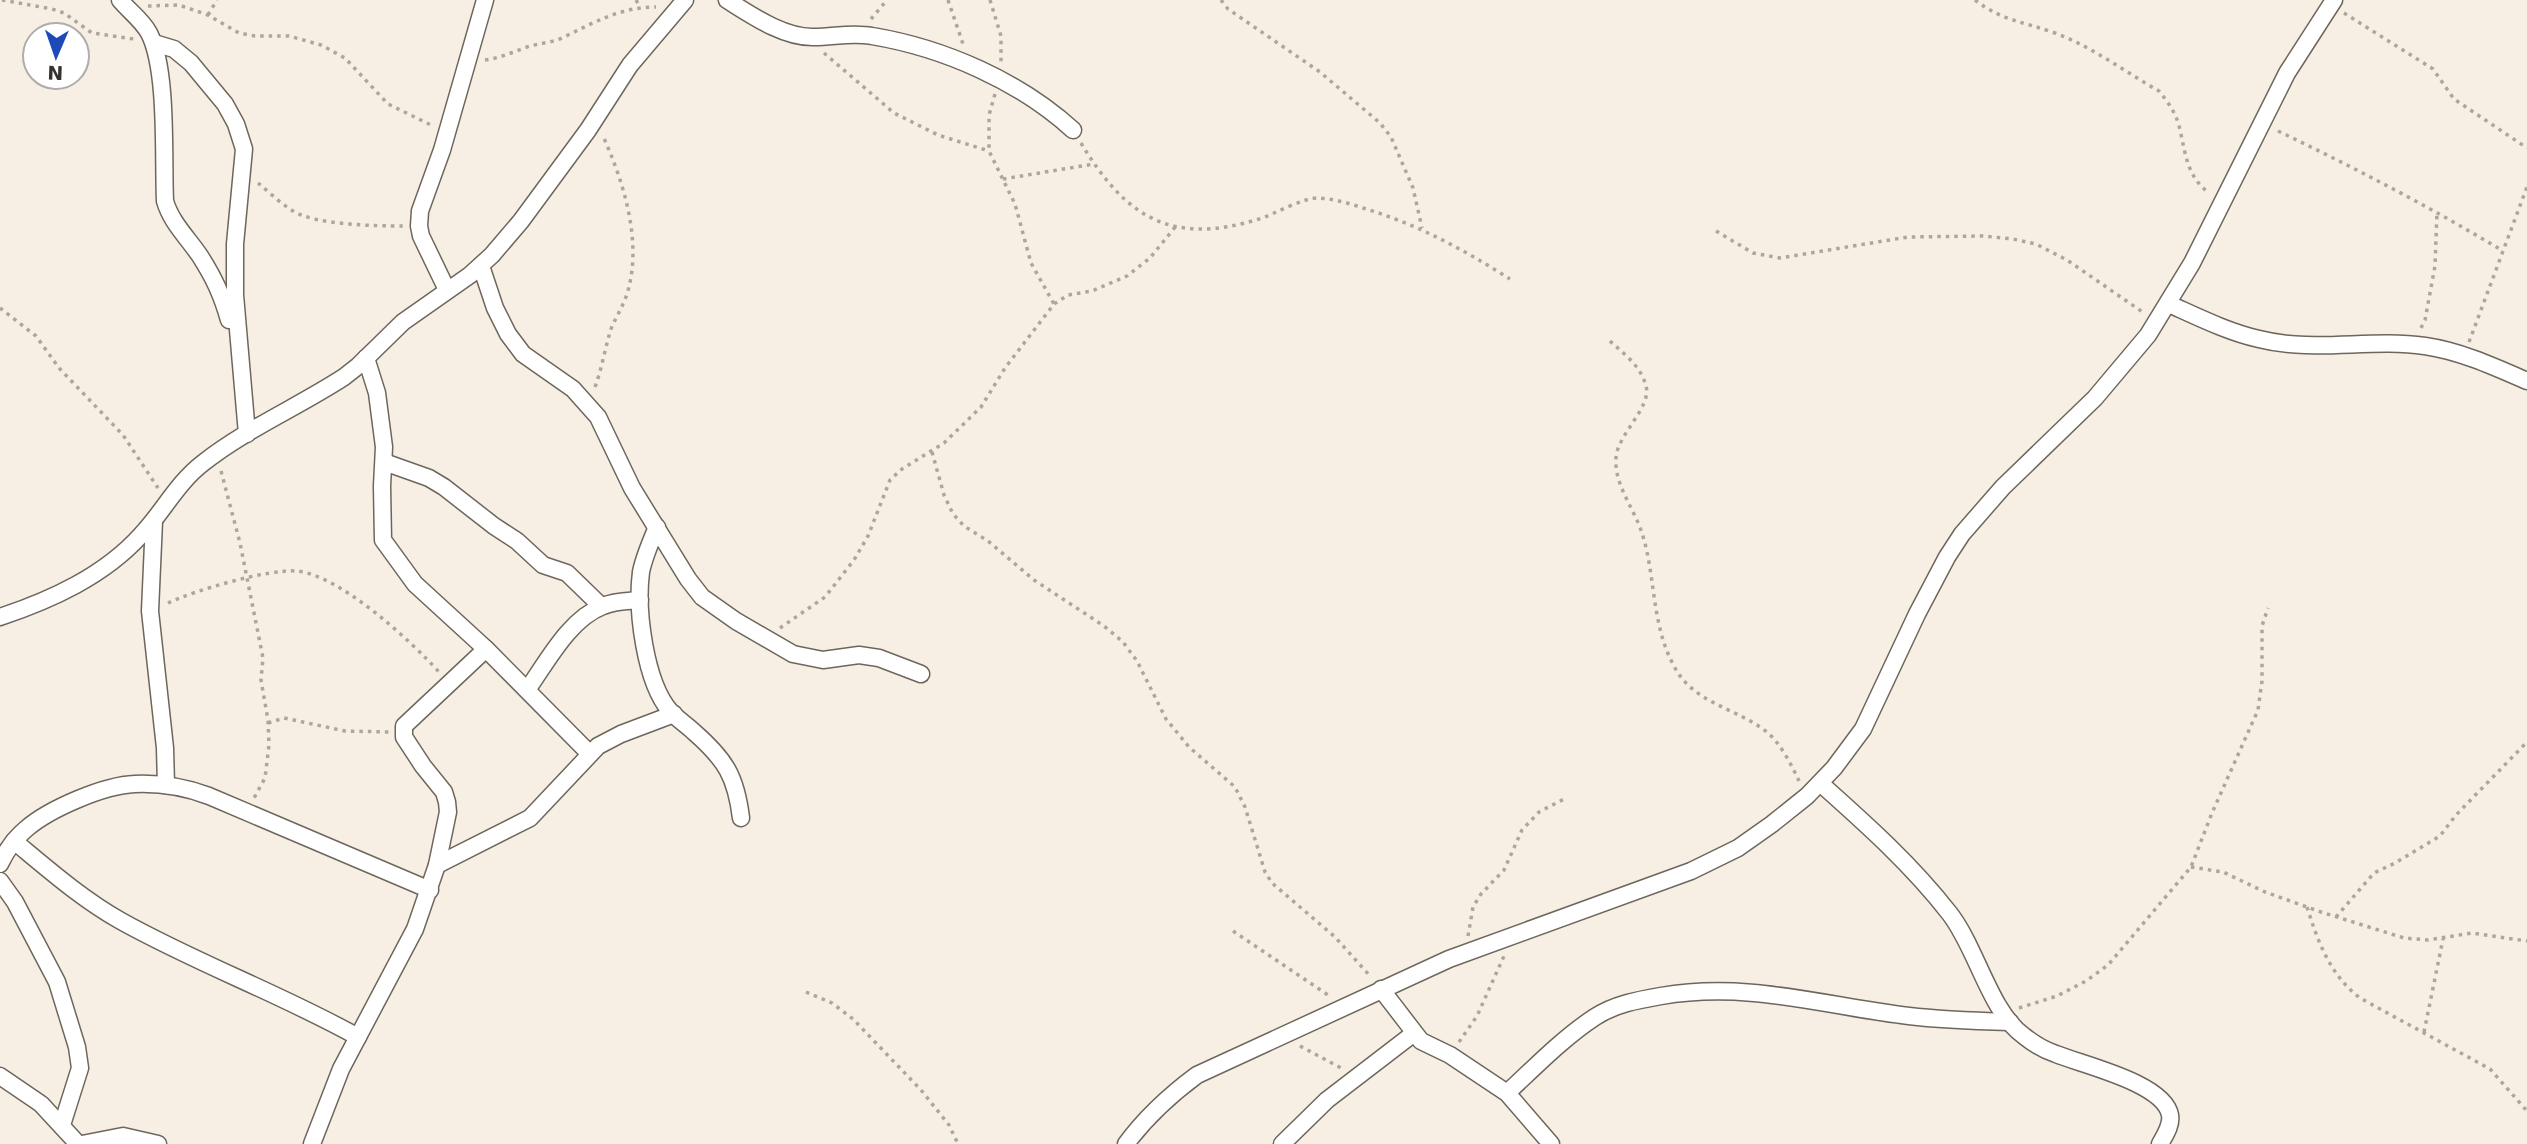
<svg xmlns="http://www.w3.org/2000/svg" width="2527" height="1144" font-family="'DejaVu Sans',sans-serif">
<rect width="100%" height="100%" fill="#f7efe3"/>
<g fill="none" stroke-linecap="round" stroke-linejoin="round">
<defs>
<g id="minor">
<path d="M120,0C129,11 142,20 149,33C168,70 163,156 165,201C171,222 187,237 200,256C214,278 222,295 229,320"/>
<path d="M727,0C751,15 784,38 814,37C834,37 852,32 872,36C944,48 1019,81 1073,130"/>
<polyline points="154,43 174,49 191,63 225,104 236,124 244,149 235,244 235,295 247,434"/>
<polyline points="481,266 495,308 508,334 523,354 573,389 598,417 632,488 688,579 702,597 736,621 793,654 823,660 859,655 879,658 921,674"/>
<polyline points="447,290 421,236 419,226 420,211 442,150 485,0"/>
<path d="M2169,304C2198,317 2228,332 2259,339C2314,353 2370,338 2425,346C2460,351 2495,367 2527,381"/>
<polyline points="366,358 377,393 384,447 382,486 383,540 415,584 486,649 590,754"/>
<polyline points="384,462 429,478 444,487 494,526 517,541 543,565 567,573 601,606"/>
<polyline points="154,521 150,611 165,748 166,785"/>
<path d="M657,527C651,541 644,557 641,572C636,610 645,682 670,711C677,719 687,725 694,732C726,760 736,777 741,818"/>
<path d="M0,617C51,600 104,576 141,535C163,512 177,483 203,463C246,429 298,407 344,377L358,366L403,322L470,275L492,255L521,221L588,130L630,65L685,0"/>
<path d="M527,690C547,662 569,619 603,606C614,601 628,601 640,600"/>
<path d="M1820,783C1866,824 1912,865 1950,914C1977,949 1990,1012 2024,1036C2034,1044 2044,1050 2056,1054C2083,1065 2164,1083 2170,1115C2172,1125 2165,1135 2160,1144"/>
<path d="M14,841C49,870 82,899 121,921C198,964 281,994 358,1037"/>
<path d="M0,864C6,851 14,839 26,829C49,809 104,785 135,784C161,783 185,787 209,796L430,890"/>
<polyline points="437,865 530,818 598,746 621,734 674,714"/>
<polyline points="0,881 15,902 57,982 77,1047 80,1068 62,1125"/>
<polyline points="1381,989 1421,1041 1450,1055 1507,1093 1551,1144"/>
<polyline points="0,1076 41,1104 78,1144"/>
<path d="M1507,1093C1535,1067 1563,1038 1595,1017C1615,1004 1638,1000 1661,996C1749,981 1823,1006 1909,1016C1942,1020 1976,1021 2010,1022"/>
<polyline points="82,1144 123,1136 158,1144"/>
<polyline points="312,1144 341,1069 415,929 437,865 448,812 447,802 444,792 423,766 404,737 404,726 486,649"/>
<path d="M1126,1144C1146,1117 1170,1095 1197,1075L1449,959L1691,871L1738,848L1772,824L1807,796L1834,768L1863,729L1917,614L1947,557L1962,534L2003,487L2095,398L2148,335L2192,263L2287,73L2334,0"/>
<polyline points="1282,1144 1327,1100 1413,1034"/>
</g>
</defs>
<use href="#minor" stroke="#6d665c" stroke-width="19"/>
<g stroke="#aca69d" stroke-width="3.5" stroke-dasharray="3.5 5" stroke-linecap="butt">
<polyline points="2,0 52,9 64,13 92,33 134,39"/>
<polyline points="636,0 640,7"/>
<polyline points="948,0 963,44"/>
<polyline points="990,0 1001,36 1001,62"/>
<polyline points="1221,0 1228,9 1320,72 1380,123 1391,137 1413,188 1422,228"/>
<path d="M1975,0C2002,21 2025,22 2055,33C2091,46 2125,72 2159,91C2169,103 2177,115 2180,130C2186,156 2187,176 2209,193"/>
<polyline points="148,6 179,5 208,15 239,33 255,36 289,36 321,45 345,58 388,104 433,126"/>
<polyline points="2344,13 2433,69 2454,99 2527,148"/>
<polyline points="208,15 217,0"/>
<polyline points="871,19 887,0"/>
<polyline points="824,53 894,113 938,135 989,151"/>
<path d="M485,60C500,58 513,52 527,47C539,43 552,43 564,37C595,22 621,7 656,7"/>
<polyline points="995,94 989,115 989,151 1015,204 1031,263 1054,304"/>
<path d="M2278,131C2355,168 2430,207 2503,251"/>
<path d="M1081,143C1126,218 1172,246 1259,219C1275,214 1304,197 1319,198C1336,199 1351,204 1366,209C1419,225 1464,250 1510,279"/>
<polyline points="1003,179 1094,164"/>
<path d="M258,183C269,192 280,203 293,211C316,225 375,226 403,226"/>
<polyline points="1716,231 1753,253 1780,258 1908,237 1983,236 2013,239 2036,244 2067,260 2144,313"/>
<polyline points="0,308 36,336 59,368 123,435 158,488"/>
<polyline points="2421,328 2425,320 2435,266 2437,212"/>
<path d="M1610,341C1624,354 1641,366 1646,386C1652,407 1617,435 1616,458C1614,485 1634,508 1642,533C1656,577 1651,624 1674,666C1693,704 1738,708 1768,733C1781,744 1792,766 1799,781"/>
<polyline points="2469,342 2527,187"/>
<path d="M595,387C602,368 605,348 611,329C616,317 623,306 627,294C643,243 624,183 603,136"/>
<polyline points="932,452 944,495 953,514 964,526 988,541 1034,580 1104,626 1123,642 1137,661 1166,719 1189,747 1235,787 1245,807 1265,872 1272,883 1335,937 1371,977"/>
<polyline points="221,471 240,543 263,658 261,680 268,720 269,745 265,778 254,798"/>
<path d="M168,603C196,590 267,569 297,571C341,576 410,640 439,672"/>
<polyline points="780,628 825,597 854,560 868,536 890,480 902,469 944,443 981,407 1005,368 1054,304 1068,295 1092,291 1127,276 1150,258 1176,226"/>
<polyline points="268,723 284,718 345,731 390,732"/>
<polyline points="2191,867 2223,872 2265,892 2321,912 2404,938 2428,940 2472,933 2527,941"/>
<path d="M2307,907C2318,942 2330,975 2360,998L2490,1069L2527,1111"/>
<polyline points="2336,917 2374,873 2395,863 2440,836 2456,815 2527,742"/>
<polyline points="1233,931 1328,995"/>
<polyline points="1468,936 1473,907 1481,894 1504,870 1522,830 1539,812 1566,798"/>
<polyline points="806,992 832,1003 853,1019 921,1090 949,1125 958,1144"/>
<polyline points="2019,1008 2057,996 2086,981 2108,965 2191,867 2212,813 2258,710 2262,681 2262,626 2268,608"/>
<polyline points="2424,1032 2443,939"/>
<polyline points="1459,1042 1477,1016 1504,956"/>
<polyline points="1300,1046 1343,1069"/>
</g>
<use href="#minor" stroke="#fff" stroke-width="16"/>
</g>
<g transform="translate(56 56) rotate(182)"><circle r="33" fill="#ffffff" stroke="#aeadab" stroke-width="2"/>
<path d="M0-5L12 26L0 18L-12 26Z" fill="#1e4ab7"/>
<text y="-10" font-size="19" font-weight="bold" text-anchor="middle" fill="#35322e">N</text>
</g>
</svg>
